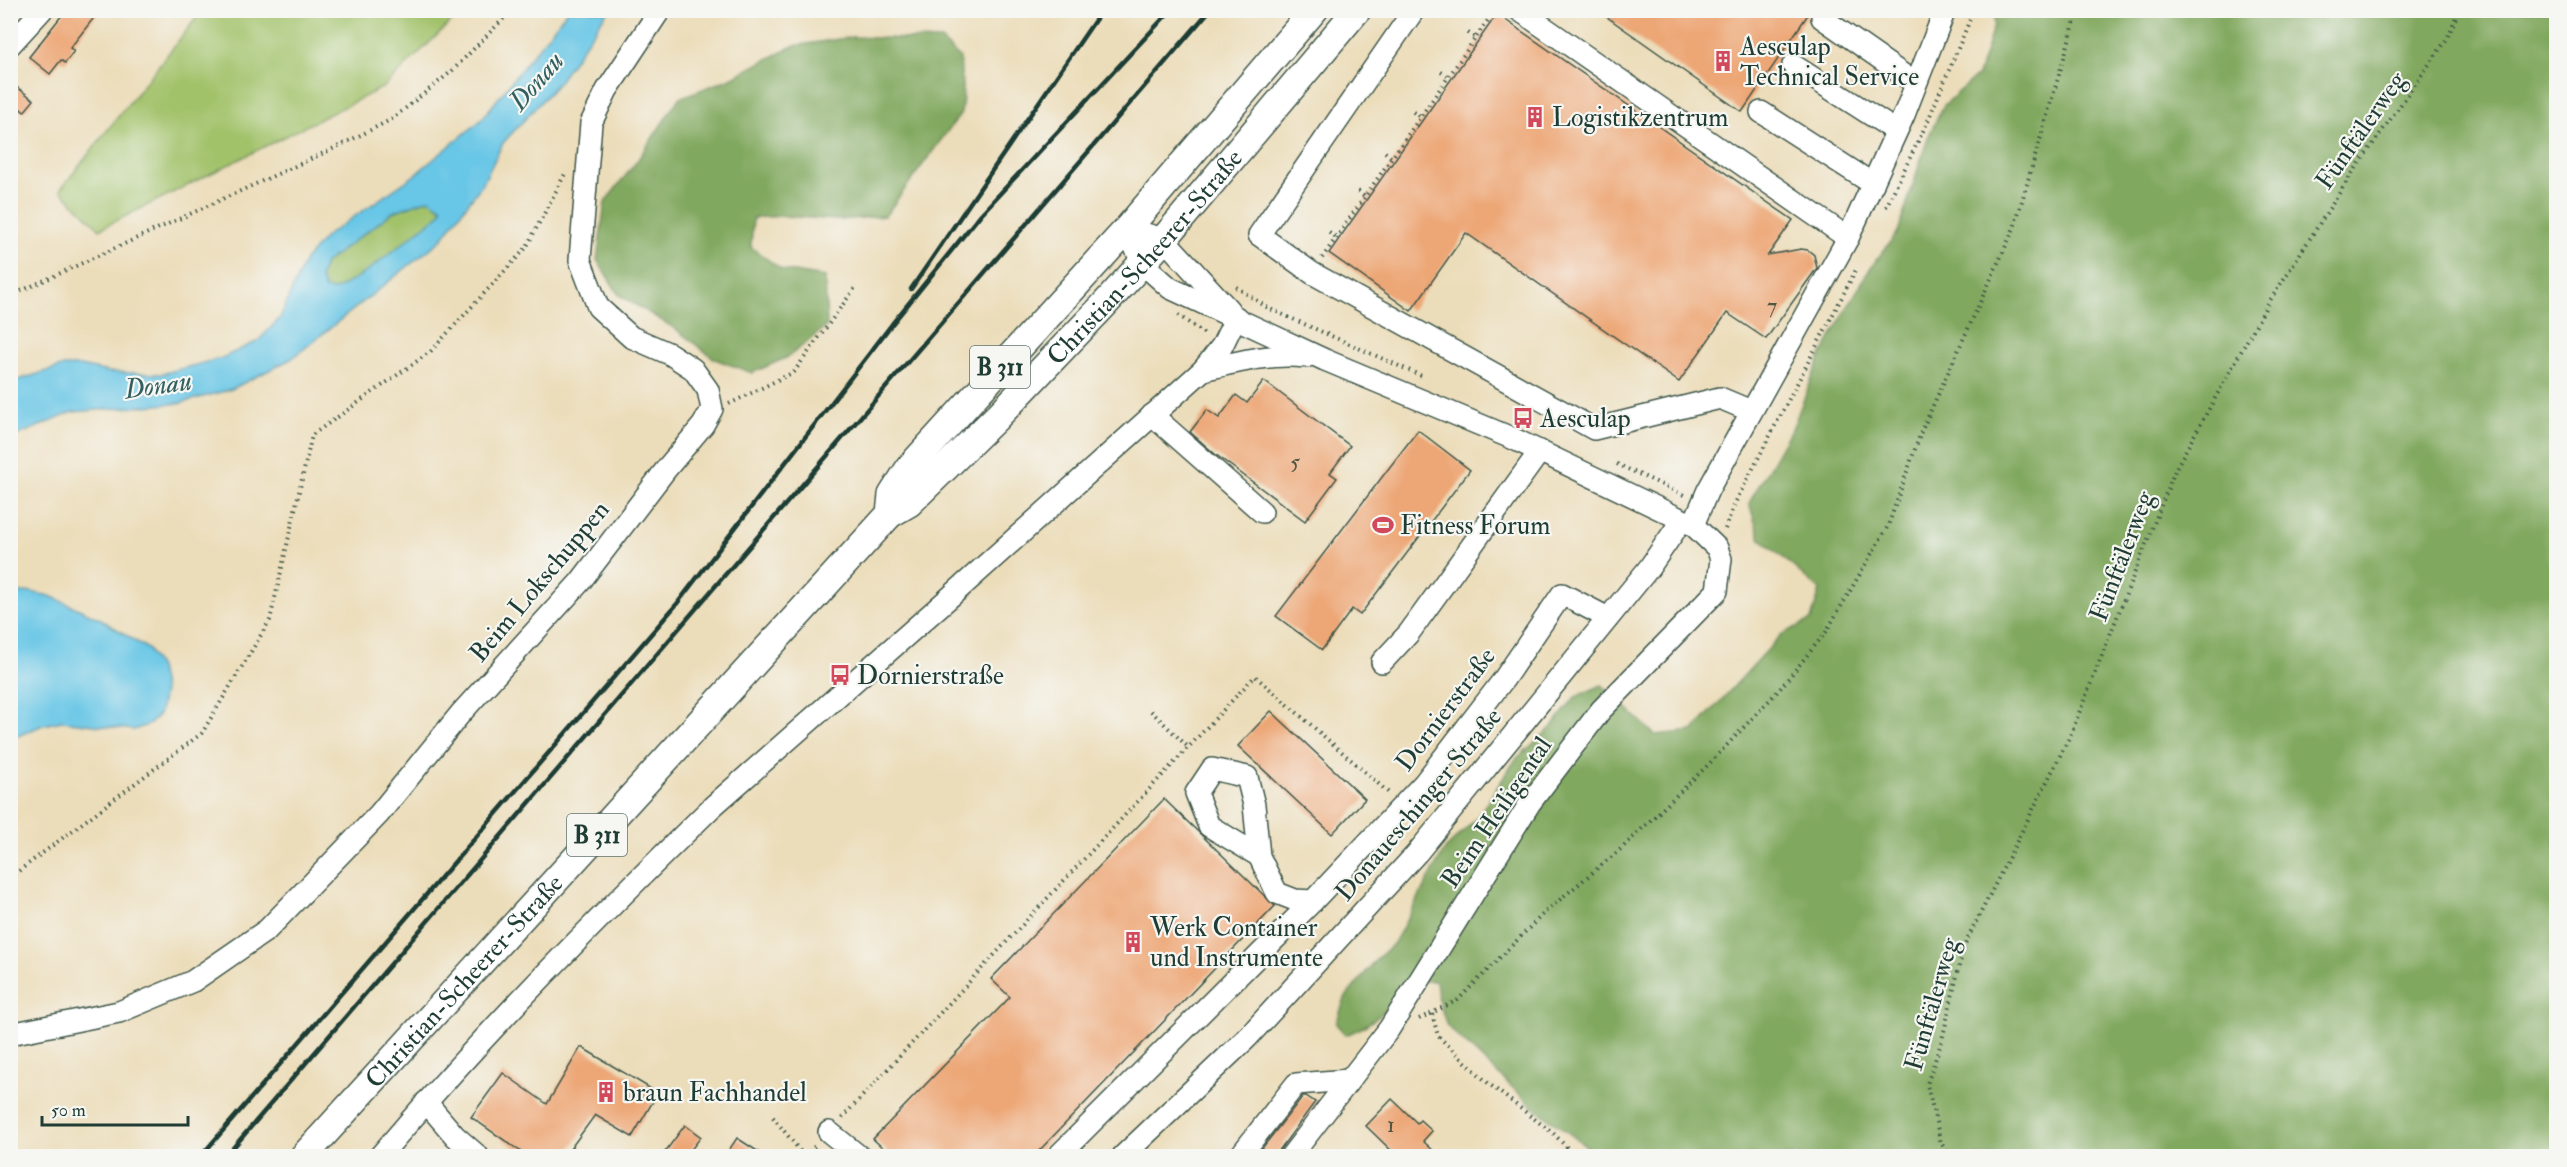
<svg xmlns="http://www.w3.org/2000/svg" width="2567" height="1167" font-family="'IM FELL Double Pica',serif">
<rect width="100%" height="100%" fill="#f6f6f2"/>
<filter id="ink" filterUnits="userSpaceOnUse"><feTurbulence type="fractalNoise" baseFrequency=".0167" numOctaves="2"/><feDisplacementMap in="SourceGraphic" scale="12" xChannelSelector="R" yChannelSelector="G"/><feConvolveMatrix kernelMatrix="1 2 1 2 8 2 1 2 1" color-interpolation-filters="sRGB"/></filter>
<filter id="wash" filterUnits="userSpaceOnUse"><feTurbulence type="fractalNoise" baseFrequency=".008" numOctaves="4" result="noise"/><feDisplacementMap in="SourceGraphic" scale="24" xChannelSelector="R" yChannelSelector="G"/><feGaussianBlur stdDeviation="1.35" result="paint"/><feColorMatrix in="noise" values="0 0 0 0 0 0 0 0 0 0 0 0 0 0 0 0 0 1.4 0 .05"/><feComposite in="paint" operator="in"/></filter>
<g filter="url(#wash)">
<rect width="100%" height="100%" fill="#ecddba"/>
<g fill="#a2c26a" stroke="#60804f" stroke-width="1.5">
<polygon points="202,11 202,10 462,11 384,87 100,229 60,190"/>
<polygon points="429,199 442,208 439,215 367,272 336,290 325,289 320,278 325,263 393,212"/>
</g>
<g fill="#81a85e" stroke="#507249" stroke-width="1.5">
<path d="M1994,11H2556V1156H1595L1585,1145L1533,1107L1447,1026L1438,999L1436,981H1408C1389,1009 1377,1022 1346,1035L1336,1024L1345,998L1375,961L1394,943L1445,849L1476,819L1516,759L1551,728L1575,697L1602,685L1655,735L1693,731L1782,634L1811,620L1820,590L1760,538L1749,503L1794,424L1820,358L1847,308L1871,267L1898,232L1928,137L1944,105L1978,75L1994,25Z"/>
<polygon points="852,37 941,40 960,58 963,98 961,113 885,216 839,220 782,216 753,218 751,247 782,270 825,277 827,326 788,357 752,373 715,359 674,328 619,295 597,260 605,202 637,161 679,98 731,78 793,46"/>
</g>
<g fill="#68c6e6" stroke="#44828d" stroke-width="1.5" fill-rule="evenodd">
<path d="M568,10L608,11L558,83L503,143L483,183L441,240L291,359L232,389L181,403L73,412L11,438V382L64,366H80L109,372L161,374L222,358L258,341L280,318L305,260L326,236L412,177L481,120ZM429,199L442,208L439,215L366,272L336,290L325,289L320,278L325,263L393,212Z"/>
<polygon points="31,592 50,596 101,619 148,649 159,668 164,691 160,713 150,724 134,730 62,721 43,725 11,739 11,593"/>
</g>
<g id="blocks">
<g fill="#eda675">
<polygon points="66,10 100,10 70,48 74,51 65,63 61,60 50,74 29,57"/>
<polygon points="1597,10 1811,10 1742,112"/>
<polygon points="1497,14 1793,220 1768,255 1801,249 1808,250 1814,255 1817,268 1766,339 1727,313 1679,382 1466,233 1411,311 1329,253"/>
<polygon points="10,82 34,100 24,112 21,109 10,122"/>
<polygon points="1264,381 1350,446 1330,473 1337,478 1305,521 1215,454 1190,432 1207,410 1219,418 1236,395 1247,403"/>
<polygon points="1418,430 1470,470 1360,615 1352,609 1322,650 1276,616"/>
<polygon points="1271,711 1365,799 1332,834 1238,746"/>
<polygon points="1164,799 1275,906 1034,1156 892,1156 873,1139 1010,997 991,979"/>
<polygon points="581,1047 658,1093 632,1137 595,1115 565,1156 527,1156 471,1117 503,1073 547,1104"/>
<polygon points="1303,1096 1306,1096 1315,1102 1275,1156 1256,1156"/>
<polygon points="1392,1099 1417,1123 1420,1120 1432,1131 1423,1141 1439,1156 1397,1156 1366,1126"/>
<polygon points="685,1125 701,1137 686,1156 662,1156"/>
<polygon points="737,1138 765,1156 725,1156"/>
</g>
</g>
</g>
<g filter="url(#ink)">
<use href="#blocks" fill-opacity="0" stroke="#3e5548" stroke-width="1.5"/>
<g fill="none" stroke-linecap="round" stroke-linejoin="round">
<defs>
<g id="minor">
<polyline points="1414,10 1259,235 1312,273 1594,429 1720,398 1751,411"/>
<polyline points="1519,10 1848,238"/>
<polyline points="1822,18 1915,83"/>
<polyline points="10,45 42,10"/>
<polyline points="1793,65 1896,131"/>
<polyline points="1761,112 1873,184"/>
<polyline points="1127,229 1142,263 1170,288 1325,360 1514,439 1693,525 1717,548 1721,559 1717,591 1601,710 1530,803 1389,1029 1291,1156"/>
<polyline points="1127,229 1164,239 1229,310"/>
<path d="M1203,370C1238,362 1270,353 1306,357"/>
<polyline points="1152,415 1262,512"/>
<polyline points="1693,525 1708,490 1848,238 1904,115 1945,10"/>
<polyline points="1382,662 1409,633 1540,451"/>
<polyline points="1259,856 1209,826 1196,793 1212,769 1247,777 1254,805 1259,856 1277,893 1295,900 1313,901 1424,783 1504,679 1562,594 1608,618"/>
<polyline points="10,1034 119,1012 193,981 267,930 379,814 461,713 580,582 667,468 703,425 712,409 708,390 693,369 670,354 631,337 598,307 580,260 591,123 607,90 660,10"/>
<polyline points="426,1102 455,1136 478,1156"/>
<polyline points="829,1132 859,1156"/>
<path d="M380,1156C483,1034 597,919 712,807L950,597L1203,370L1222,346L1236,317"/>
<polyline points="1058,1156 1313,901"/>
<polyline points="1123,1156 1247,1038 1417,853 1649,568 1682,520"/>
<polyline points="1240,1156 1296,1084 1349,1080"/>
</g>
<g id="major">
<polyline points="890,514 892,495 910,467 1127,229 1314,10"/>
<path id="s1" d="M304,1156L890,514L909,503L997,417L1104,305L1164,239L1357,10"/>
</g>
</defs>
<use href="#minor" stroke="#3e5548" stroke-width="24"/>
<use href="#major" stroke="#3e5548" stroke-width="30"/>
<g stroke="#3e5548" stroke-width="4" stroke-dasharray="1.5 4.5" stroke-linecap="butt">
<polyline points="1468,33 1475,38"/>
<polyline points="1441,72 1449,77"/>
<polyline points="1413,112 1420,117"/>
<polyline points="1385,152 1392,158"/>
<polyline points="1358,191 1365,197"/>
<polyline points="1886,207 1927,123 1974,10"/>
<polyline points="1329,232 1336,237"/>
<polyline points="1322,258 1495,10"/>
<polyline points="1236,287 1268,308 1424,377"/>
<polyline points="10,296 339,146 392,119 451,72 512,10"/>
<polyline points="1178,315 1206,335"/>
<polyline points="729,404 794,372 857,285"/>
<polyline points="1617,464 1686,496"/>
<polyline points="1725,529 1734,505 1857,268"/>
<polyline points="1151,711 1188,747"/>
<polyline points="10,879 16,873 202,733 270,620 312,435 430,352 526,248 566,172"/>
<polyline points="1432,1014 1438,1036 1489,1084 1554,1134 1575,1156"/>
<polyline points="1419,1019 1458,1000 1545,912 1622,848 1710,763 1779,690 1826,632 1888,526 1921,432 2014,228 2078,10"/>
<polyline points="773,1117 804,1156"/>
<polyline points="842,1118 1255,676 1390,794"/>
<polyline points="805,1156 816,1145"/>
<polyline points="1950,1156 1941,1143 1927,1084 1942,1040 1964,946 2070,736 2176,468 2267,305 2349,178 2447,39 2459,10"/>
</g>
<use href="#minor" stroke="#fff" stroke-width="21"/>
<use href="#major" stroke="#fff" stroke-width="27"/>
<g stroke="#1f3d34" stroke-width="4.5">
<polyline points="911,289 1102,10"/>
<polyline points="201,1156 676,605 892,324 981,214 1171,10"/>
<polyline points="226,1156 1210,10"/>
</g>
</g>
</g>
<defs>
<symbol id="building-bare" viewBox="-9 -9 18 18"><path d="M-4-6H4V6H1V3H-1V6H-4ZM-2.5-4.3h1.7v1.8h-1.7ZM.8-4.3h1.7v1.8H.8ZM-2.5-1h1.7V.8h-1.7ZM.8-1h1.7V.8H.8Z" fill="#d1495b" stroke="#f6f6f2" stroke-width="2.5" paint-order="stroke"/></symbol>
<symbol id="bus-bare" viewBox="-9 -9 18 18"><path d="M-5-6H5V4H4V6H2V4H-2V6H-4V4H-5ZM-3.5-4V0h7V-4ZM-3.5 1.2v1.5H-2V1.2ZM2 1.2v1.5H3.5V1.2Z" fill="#d1495b" stroke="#f6f6f2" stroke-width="2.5" paint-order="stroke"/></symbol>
<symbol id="stadium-bare" viewBox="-9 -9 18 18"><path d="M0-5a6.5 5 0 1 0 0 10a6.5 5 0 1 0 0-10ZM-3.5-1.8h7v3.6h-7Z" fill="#d1495b" stroke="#f6f6f2" stroke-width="2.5" paint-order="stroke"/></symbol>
</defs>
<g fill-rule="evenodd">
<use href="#building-bare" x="1708" y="46" width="30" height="30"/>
<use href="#building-bare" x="1520" y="102" width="30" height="30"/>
<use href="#bus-bare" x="1508" y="403" width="30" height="30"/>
<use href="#stadium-bare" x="1368" y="510" width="30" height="30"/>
<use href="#bus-bare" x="825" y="660" width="30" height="30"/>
<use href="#building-bare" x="1118" y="927" width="30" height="30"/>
<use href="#building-bare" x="591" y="1077" width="30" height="30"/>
</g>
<g text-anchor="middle" stroke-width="4.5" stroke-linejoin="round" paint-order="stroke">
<g font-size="22" fill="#525744">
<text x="1772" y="313">7</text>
<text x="1295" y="469">5</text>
<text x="1391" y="1132">1</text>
</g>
<g fill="#f6f6f2" stroke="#60746d" stroke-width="1.5">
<rect x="970" y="346" width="60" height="42" rx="4.5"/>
<rect x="567" y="814" width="60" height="42" rx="4.5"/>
</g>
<g font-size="24" font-weight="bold" fill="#1f3d34">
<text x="1000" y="375">B 311</text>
<text x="597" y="843">B 311</text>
</g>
<g font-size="26" fill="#1f3d34" stroke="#f6f6f2" text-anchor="start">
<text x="1740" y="55">Aesculap<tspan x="1740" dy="30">Technical Service</tspan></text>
<text x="1552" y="126">Logistikzentrum</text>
<text x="1540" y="427">Aesculap</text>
<text x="1400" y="534">Fitness Forum</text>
<text x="857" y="684">Dornierstraße</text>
<text x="1150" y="936">Werk Container<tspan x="1150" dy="30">und Instrumente</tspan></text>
<text x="623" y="1101">braun Fachhandel</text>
</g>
<g font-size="26" fill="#1f3d34" stroke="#f6f6f2">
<text transform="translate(2360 130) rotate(-55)" y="9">Fünftälerweg</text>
<text dy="9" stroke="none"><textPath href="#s1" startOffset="1232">Christian-Scheerer-Straße</textPath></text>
<text transform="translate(2121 556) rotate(-69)" y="9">Fünftälerweg</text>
<text transform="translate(539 581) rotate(-50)" y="9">Beim Lokschuppen</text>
<text transform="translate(1445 709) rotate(-53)" y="9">Dornierstraße</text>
<text transform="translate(1418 804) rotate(-50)" y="9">Donaueschinger Straße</text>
<text transform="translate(1496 812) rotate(-56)" y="9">Beim Heiligental</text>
<text dy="9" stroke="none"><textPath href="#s1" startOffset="237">Christian-Scheerer-Straße</textPath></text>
<text transform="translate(1931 1004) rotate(-74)" y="9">Fünftälerweg</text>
</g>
<g font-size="27" font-style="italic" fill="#315f60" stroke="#f6f6f2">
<text transform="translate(536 81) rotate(-49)" y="9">Donau</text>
<text transform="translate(158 385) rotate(-8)" y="9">Donau</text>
</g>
</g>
<rect width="2567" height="1167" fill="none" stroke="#f6f6f2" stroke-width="36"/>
<path d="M42 1116v9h146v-9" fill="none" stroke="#1f3d34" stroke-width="3"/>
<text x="51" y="1116" font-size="18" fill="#1f3d34" stroke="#f6f6f2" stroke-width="4.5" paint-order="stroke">50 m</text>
</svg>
